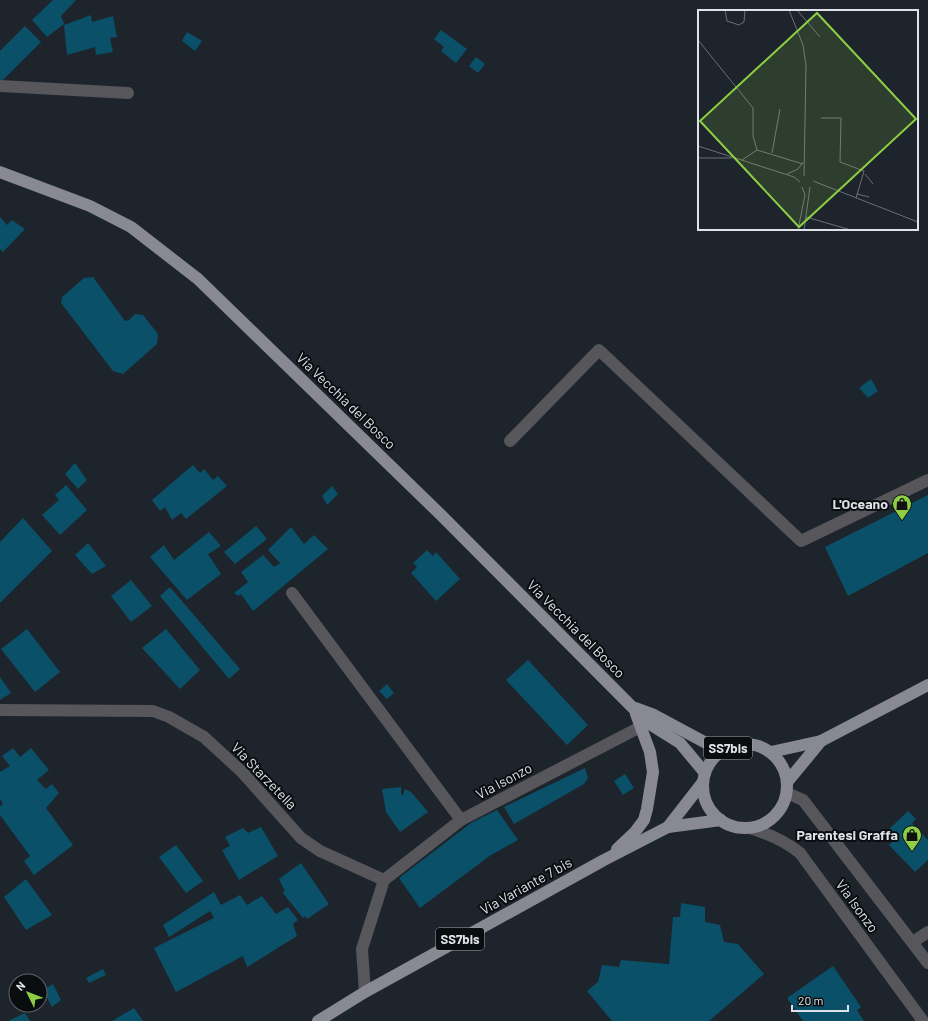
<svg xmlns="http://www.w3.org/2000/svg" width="928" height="1021" viewBox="0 0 928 1021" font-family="Barlow,sans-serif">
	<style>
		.building { fill: #0a5068 }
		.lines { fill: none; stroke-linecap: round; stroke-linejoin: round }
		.minor { stroke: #56565b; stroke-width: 12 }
		.major { stroke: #888993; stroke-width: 12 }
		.labels { text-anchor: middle; stroke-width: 4; stroke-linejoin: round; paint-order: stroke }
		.shield { fill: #0a0d10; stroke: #9ea3a7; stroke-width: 1 }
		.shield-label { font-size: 13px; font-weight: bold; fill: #dee3e8 }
		.street-label { font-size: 14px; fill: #dee3e8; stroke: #0a0d10 }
		.poi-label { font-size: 14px; font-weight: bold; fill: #dee3e8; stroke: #0a0d10; text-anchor: end }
		.inset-road { fill: none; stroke: #6a7077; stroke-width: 1 }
		.view { fill: #8dce44; fill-opacity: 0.15; stroke: #8dce44; stroke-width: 2 }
		.inset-edge { fill: none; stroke: #dee3e8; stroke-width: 2 }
	</style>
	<rect width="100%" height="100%" fill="#1d242b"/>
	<g class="building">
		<path d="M53,0h23l-15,16 3,8 -17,13 -15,-17z"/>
		<path d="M91,15l1,7 21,-6 4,21 -7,1 3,14 -17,3 -1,-8 -28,8 -3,-30z"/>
		<path d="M25,26l16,16 -38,38h-3v-29z"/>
		<path d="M441,30l26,19 -11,14 -15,-12 3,-4 -10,-8z"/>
		<path d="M187,32l15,9 -7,10 -13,-10z"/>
		<path d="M476,57l9,7 -7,9 -9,-7z"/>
		<path d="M0,217l7,8 5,-5 13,9 -22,23 -3,-3z"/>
		<path d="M93,277l32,44 4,-1 6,-6 8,1 15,19 -1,10 -34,30 -10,-3 -52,-68 1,-6 22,-19z"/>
		<path d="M871,379l7,12 -10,7 -9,-10z"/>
		<path d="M75,463l12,17 -9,9 -13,-15z"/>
		<path d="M193,465l7,8 4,-4 9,11 5,-4 9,10 -41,33 -5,-6 -9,7 -7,-13 -5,4 -8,-11z"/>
		<path d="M66,485l21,25 -27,25 -18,-20 17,-15 -4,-5z"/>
		<path d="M332,486l6,8 -11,11 -5,-9z"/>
		<path d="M928,495v58l-80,43 -23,-49z"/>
		<path d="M23,518l29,33 -52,52v-61z"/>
		<path d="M256,526l11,13 -32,25 -11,-12z"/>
		<path d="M291,527l13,17 10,-9 14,14 -75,62 -12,-17 -3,2 -4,-3 14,-11 -7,-10 22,-17 11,12 6,-4 -12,-13z"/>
		<path d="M209,532l12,14 -13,8 13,20 -34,26 -37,-43 14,-12 10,15z"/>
		<path d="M88,543l18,23 -14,8 -17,-19z"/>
		<path d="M427,550l6,6 3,-4 24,27 -24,22 -25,-28 6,-6 -4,-4z"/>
		<path d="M131,580l21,26 -21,16 -20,-26z"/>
		<path d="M170,587l70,82 -11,10 -69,-83z"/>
		<path d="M27,629l33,43 -25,20 -34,-43z"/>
		<path d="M166,629l34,41 -20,19 -38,-41z"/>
		<path d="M528,660l60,65 -21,20 -61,-65z"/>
		<path d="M0,677l11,16 -11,7z"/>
		<path d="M387,684l7,9 -7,6 -8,-8z"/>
		<path d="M13,748l7,9 11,-9 18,22 -12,10 9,9 6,-5 7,9 -13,15 27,37 -39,30 -10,-14 6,-5 -30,-41v-9l3,-2 -3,-5v-27l10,-6 -8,-10z"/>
		<path d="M585,768l3,10 -4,6 -70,40 -10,-17z"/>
		<path d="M625,774l9,14 -11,7 -9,-14z"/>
		<path d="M401,787v7l2,1 2,-6 6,3 17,20 -28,20 -14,-20 -4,-23z"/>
		<path d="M497,810l21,30 -27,15 -71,53 -21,-30 72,-55z"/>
		<path d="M908,811l8,8 -4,4 16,17v20l-13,12 -26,-27 4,-4 -8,-8z"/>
		<path d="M261,827l17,29 -39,24 -17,-30 8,-4 -5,-9 18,-9 5,5z"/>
		<path d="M176,845l27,36 -17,12 -27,-36z"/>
		<path d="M301,863l28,41 -22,15 -2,-3 -2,2 -21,-26 3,-1 -6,-12z"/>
		<path d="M26,879l26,36 -26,15 -22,-33z"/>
		<path d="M214,892l7,13 19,-10 7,10 15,-9 14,18 12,-7 10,13 -5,4 4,12 -50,31 -4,-11 -67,36 -22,-44 60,-30 -4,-7 -41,26 -6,-12z"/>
		<path d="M681,903l24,4v15l15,3 4,17 14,2 26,30 -55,47h-97l-25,-30 11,-9 4,-17 17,2 2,-7 48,4 4,-47h7z"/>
		<path d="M833,966l28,41 -4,3 7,11h-61l-16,-23z"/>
		<path d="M103,969l3,6 -17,8 -3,-5z"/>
		<path d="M53,984l8,16 -9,7 -9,-17z"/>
		<path d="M134,1008l9,13h-31z"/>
		<path d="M25,1013l5,8h-20v-1z"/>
	</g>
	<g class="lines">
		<g class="minor">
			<path d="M0,86l128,7"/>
			<path d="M510,441l89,-91 202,191 127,-61"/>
			<path d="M292,593l169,227"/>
			<path d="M0,710l153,1 16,6 35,20 38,35 59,66 19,13 64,29 -22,69 3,43"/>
			<path d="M787,793l16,7 125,163"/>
			<path d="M750,828c19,6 35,13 50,25l123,168"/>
			<path d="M384,880l77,-60 187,-97"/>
			<path d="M913,942l15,-10"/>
		</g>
		<g class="major">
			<path d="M0,172l90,34 41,21 67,52 243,236 207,208 32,20 25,30"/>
			<path d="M635,708l19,7 67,36"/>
			<circle cx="745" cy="786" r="42"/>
			<path d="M771,752l50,-11 107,-56"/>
			<path d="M788,781l33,-40"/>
			<path d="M668,827l35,-45"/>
			<path d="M617,849l18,-17 9,-12 3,-11 6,-37 -3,-20 -14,-38"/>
			<path d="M318,1021l47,-29 239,-132 64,-33 53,-7"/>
		</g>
	</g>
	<defs>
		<symbol id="shop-pin" viewBox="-11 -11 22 30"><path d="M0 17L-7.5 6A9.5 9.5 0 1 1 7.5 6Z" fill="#8dce44" stroke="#0a0d10"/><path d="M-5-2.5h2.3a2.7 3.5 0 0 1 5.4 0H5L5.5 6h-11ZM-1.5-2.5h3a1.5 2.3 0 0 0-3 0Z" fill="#111"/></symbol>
	</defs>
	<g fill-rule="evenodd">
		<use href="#shop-pin" x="891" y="493" width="22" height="30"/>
		<use href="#shop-pin" x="901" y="824" width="22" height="30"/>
	</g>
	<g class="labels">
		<g class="shield">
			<rect x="704" y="737" width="48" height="22" rx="3"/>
			<rect x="436" y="928" width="48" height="22" rx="3"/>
		</g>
		<g class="shield-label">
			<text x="728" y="753">SS7bis</text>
			<text x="460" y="944">SS7bis</text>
		</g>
		<g class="street-label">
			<text transform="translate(346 401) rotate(44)" y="5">Via Vecchia del Bosco</text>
			<text transform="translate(576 629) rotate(45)" y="5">Via Vecchia del Bosco</text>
			<text transform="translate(264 776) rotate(46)" y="5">Via Starzetella</text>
			<text transform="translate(504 781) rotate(-28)" y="5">Via Isonzo</text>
			<text transform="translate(526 886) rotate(-29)" y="5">Via Variante 7 bis</text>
			<text transform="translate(857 906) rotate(54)" y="5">Via Isonzo</text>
		</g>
		<g class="poi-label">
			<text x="888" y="509">L'Oceano</text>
			<text x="898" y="840">Parentesi Graffa</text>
		</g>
	</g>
	<g transform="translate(698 10)">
		<rect width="220" height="220" fill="#1d242b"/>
		<path class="inset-road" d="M27,0l2,11 12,4 5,-3 1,-12M91,0l14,35 3,20 -2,111M99,0l23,27M0,30l55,68v28l4,14 -15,10M123,108h20l-1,44 24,9 -8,27M0,136l96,31 6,5M59,140l46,14M74,143l8,-44M0,148h34M89,164l11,-5 5,-7M167,164l8,10M115,171l105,41M159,184l12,3M108,207l45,13M100,220l7,-35 -3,-8M106,220l6,-43"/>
		<path class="view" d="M119,3l99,106 -117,108 -99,-106z"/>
		<rect width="220" height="220" class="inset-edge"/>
	</g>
	<g transform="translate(28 993) rotate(313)"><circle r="19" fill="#0a0d10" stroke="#5f6366"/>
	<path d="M0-3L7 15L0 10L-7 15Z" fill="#8dce44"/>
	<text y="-6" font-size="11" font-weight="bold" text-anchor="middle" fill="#dee3e8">N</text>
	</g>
	<path d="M792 1005v6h56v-6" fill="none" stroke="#dee3e8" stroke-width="2"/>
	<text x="798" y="1005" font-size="12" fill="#dee3e8" stroke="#0a0d10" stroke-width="3" paint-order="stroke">20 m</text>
</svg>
